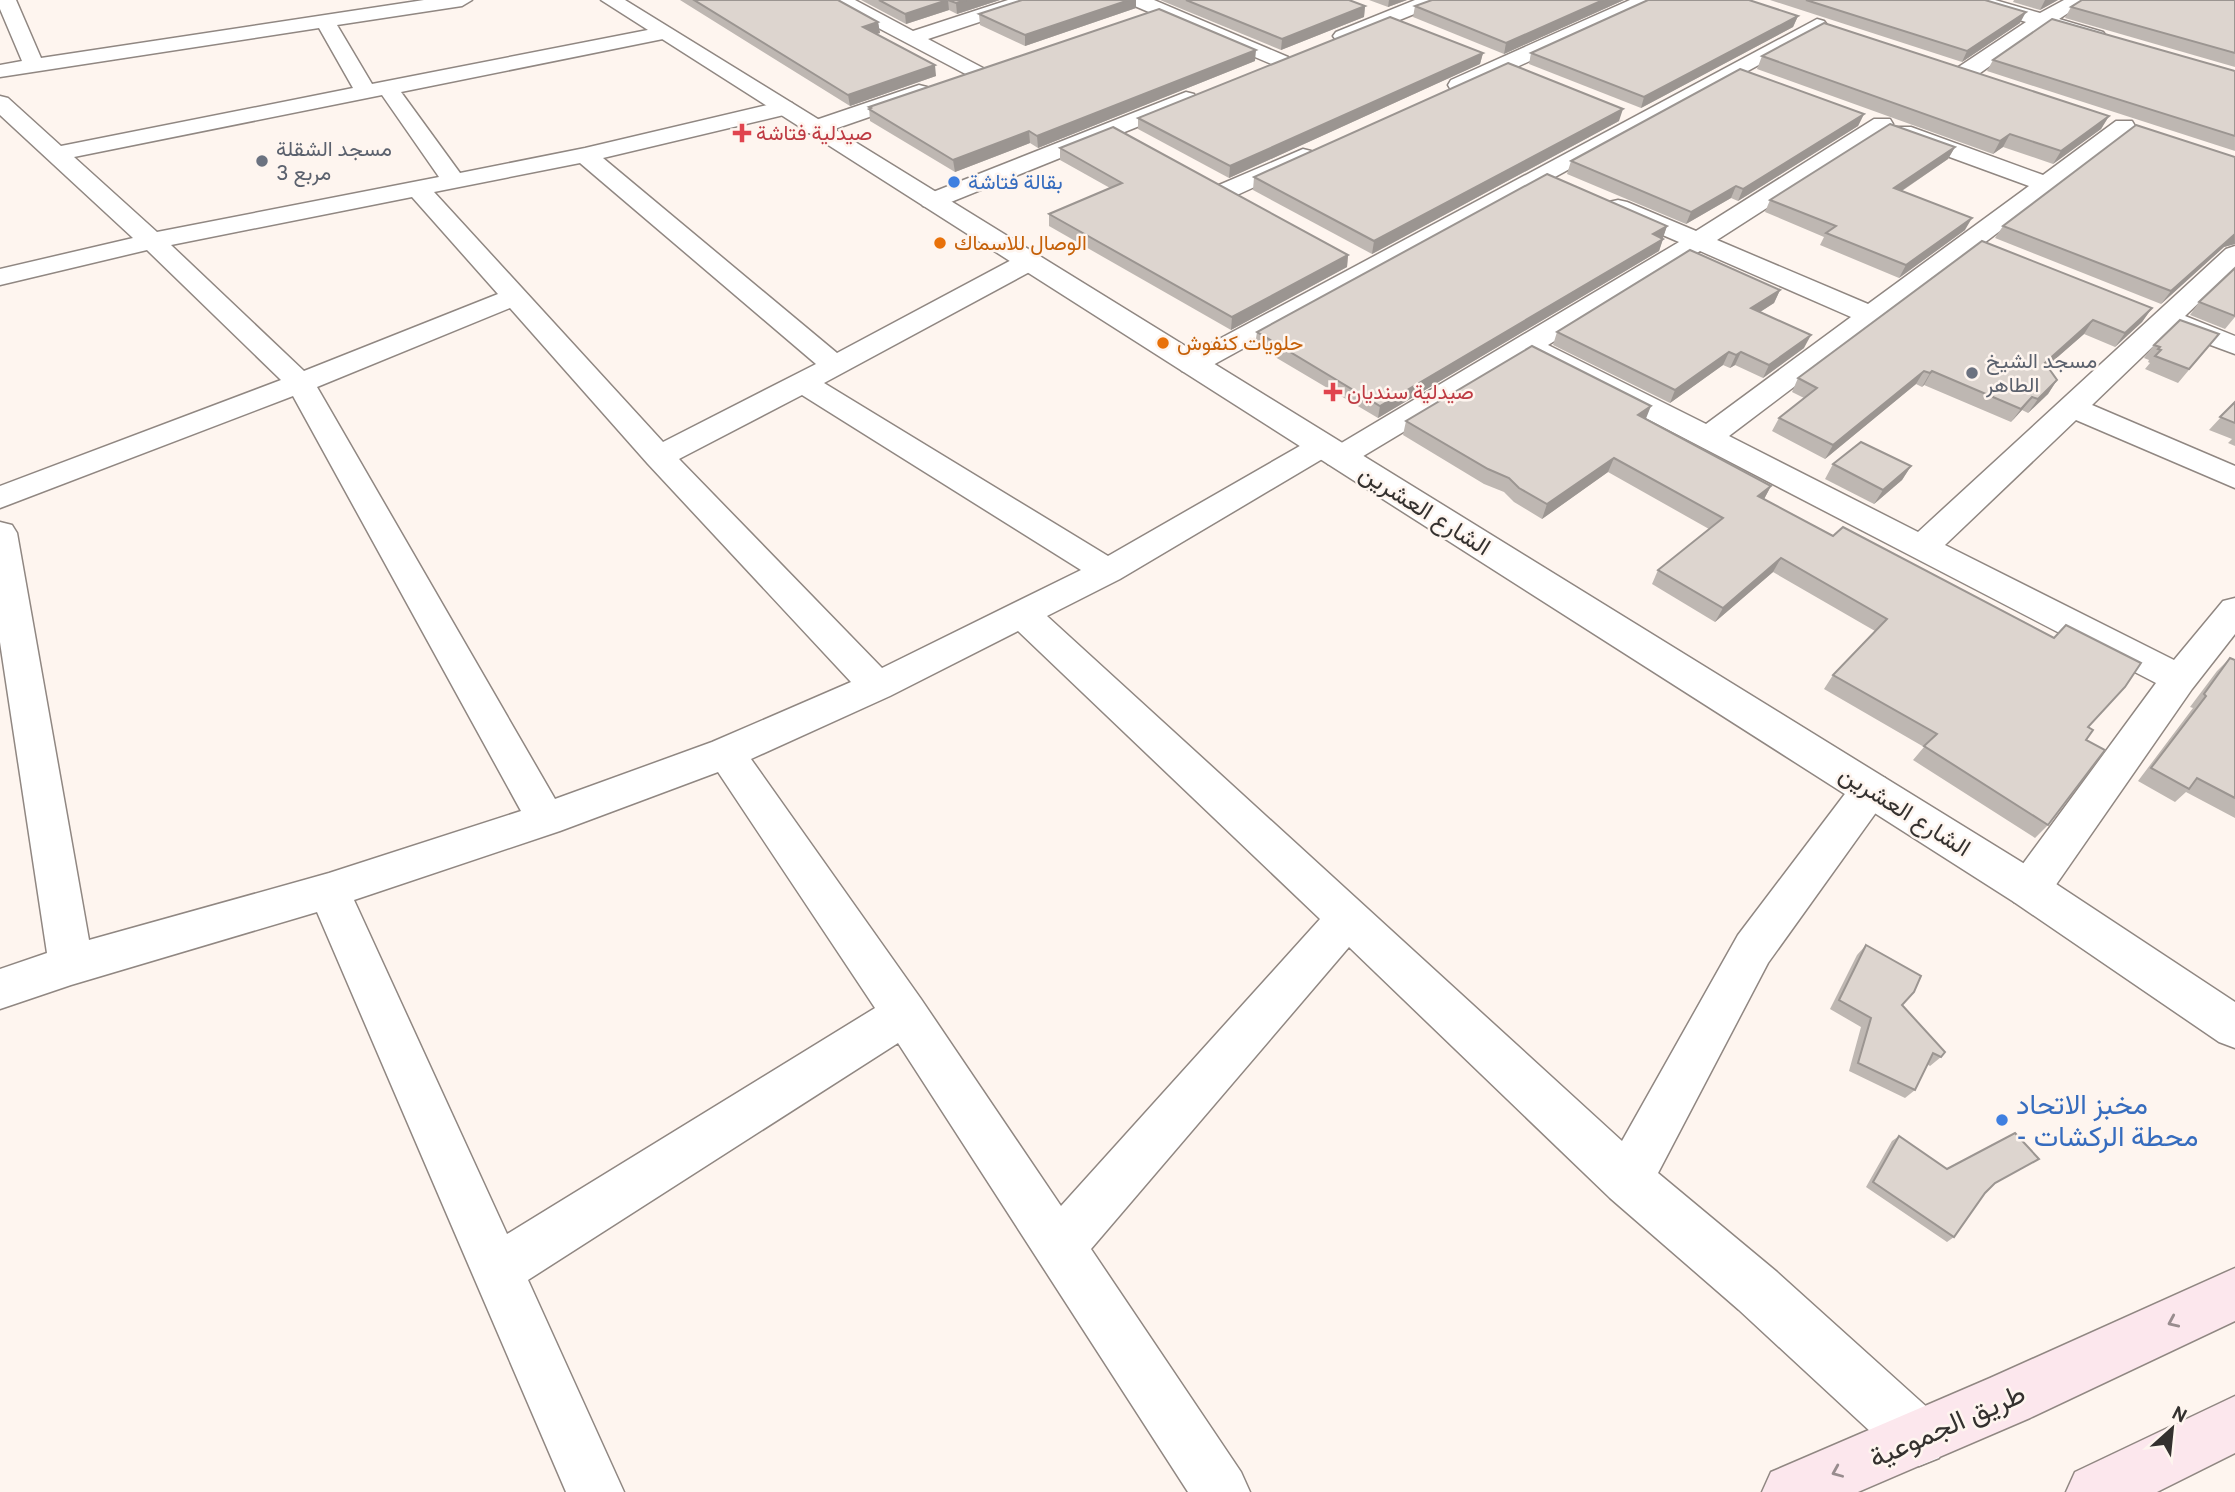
<svg xmlns="http://www.w3.org/2000/svg" width="2235" height="1492" viewBox="0 0 2235 1492" font-family="Overpass,Vazirmatn,sans-serif">
	<style>
		.lines { fill: none; stroke-linecap: round; stroke-linejoin: round }
		.minor-casing { stroke: #908782; stroke-width: 3 }
		.tertiary-casing { stroke: #908782; stroke-width: 3 }
		.secondary-casing { stroke: #908782; stroke-width: 3 }
		.minor { fill: #fff; fill-rule: evenodd }
		.tertiary { fill: #fff; fill-rule: evenodd }
		.secondary { fill: #fce7ed; fill-rule: evenodd }
		.wall { fill: #beb7b2 }
		.shaded-wall { fill: #9b9591 }
		.building { fill: #ddd5cf; stroke: #9b9591; stroke-width: 2 }
		.oneway { stroke: #988c8e }
		.health-dot { fill: #e0444e; stroke: #fef5ef; stroke-width: 2.5 }
		.worship-dot { fill: #6b7280; stroke: #fef5ef; stroke-width: 2.5 }
		.shop-dot { fill: #3f7fe0; stroke: #fef5ef; stroke-width: 2.5 }
		.food-dot { fill: #e8710a; stroke: #fef5ef; stroke-width: 2.5 }
		.labels { text-anchor: middle; stroke-width: 5; stroke-linejoin: round; paint-order: stroke }
		.far-health-label { font-size: 21px; fill: #be3a42; stroke: #fef5ef; text-anchor: start }
		.far-worship-label { font-size: 21px; fill: #5b616d; stroke: #fef5ef; text-anchor: start }
		.far-shop-label { font-size: 21px; fill: #366cbe; stroke: #fef5ef; text-anchor: start }
		.far-food-label { font-size: 21px; fill: #c56008; stroke: #fef5ef; text-anchor: start }
		.street-label { font-size: 24px; fill: #34312f; stroke: #fef5ef }
		.near-shop-label { font-size: 28px; fill: #366cbe; stroke: #fef5ef; text-anchor: start }
		.near-street-label { font-size: 28px; fill: #34312f; stroke: #fef5ef }
	</style>
	<rect width="100%" height="100%" fill="#fef5ef"/>
	<g class="lines">
		<defs>
			<g id="minor">
				<path d="M0,0h16l25,58 383,-58h48l-10,6 -125,19 35,59 291,-57 7,2 3,4 -3,4 -7,2 -262,53 59,81 125,-25 199,-47 8,2 3,5 -3,5 -189,45 234,195 182,-97 9,-2 9,2 4,6 -4,6 -213,115 284,173 204,-117 11,-3 11,3 4,6 341,-203 -70,-30 -3,-5 3,-5 9,-2 9,2 69,29 178,-112h16l3,5 -3,5 -173,111 151,64 161,-118 -134,-49 -3,-5 3,-5h16l132,48 73,-54h16l3,5 -3,5 -403,305 189,96 308,-283 9,-3v22l-50,48 50,20v18l-65,-24 -78,75 143,61v22l-159,-68 -131,125 229,115 49,-59 12,-3v36l-43,55 -148,213 -15,5 -15,-5 -6,-13 6,-13 142,-193 -628,-326 -178,107 -11,3 -11,-3 -4,-6 -204,121 -73,37 575,525 116,-206 119,-157 14,-5 14,5 6,11 -6,11 -117,163 -110,210 119,99 162,146 8,20 -8,20 -20,8 -20,-8 -160,-148 -129,-112 -261,-251 -258,302 150,223 9,20h-62l-290,-449 -370,237 96,212h-58l-249,-580 -246,73 -71,24v-40l47,-16 -47,-311v-120l12,3 5,8 72,407 240,-67 192,-62 -228,-415 -293,112v-22l281,-106 -134,-130 -147,35v-16l133,-31 -133,-123v-19l8,2 53,48 292,-58 -34,-60 -319,49v-12l22,-4 -22,-52zM382,95l57,82 -282,55 -83,-75zM580,163l236,201 -153,78 -229,-250zM412,197l86,97 -194,77 -133,-126zM1700,251l151,66 -145,107 -158,-79zM510,308l138,156 203,218 -139,60 -157,57 -238,-412zM802,395l279,175 -199,98 -203,-209zM1018,631l302,288 -259,287 -140,-207 -170,-240 139,-63zM718,772l157,236 -368,226 -153,-334 206,-69z"/>
				<path d="M830,0h25l58,31 95,-31h29l-3,4 -106,35 55,29 3,5 -3,5 -8,1 -142,-75z"/>
				<path d="M1127,0h27l134,57 3,4 -3,4h-14l-144,-61z"/>
				<path d="M1415,0h27l-3,4 -89,36h-14l-3,-4 3,-4z"/>
				<path d="M1630,0h26l-3,4 -186,86h-16l-3,-5 3,-5z"/>
				<path d="M1964,0h31l45,13 24,-13h24l-29,19 44,13 3,4 -3,4 -7,2 -51,-15 -72,51h-16l-3,-5 3,-5 69,-46 -59,-18z"/>
				<path d="M1817,19l7,2 3,4 -3,4 -622,342 -10,3 -10,-3 -4,-6 4,-6z"/>
				<path d="M919,85l8,2 3,5 -3,5 -104,36h-16l-3,-5 3,-5z"/>
				<path d="M1186,92l8,2 3,5 -3,5 -253,102 -9,2 -9,-2 -3,-5 3,-5z"/>
				<path d="M1303,149l8,2 4,5 -4,5 -74,34 -9,2 -9,-2 -3,-5 3,-5z"/>
			</g>
			<path id="tertiary" d="M601,0h24l1419,876 191,126v46l-16,-6 -205,-140z"/>
			<g id="secondary">
				<path d="M2235,1268v53l-205,97 -172,74h-96l9,-20 219,-94z"/>
				<path d="M2235,1396v57l-78,39h-91l9,-20z"/>
			</g>
		</defs>
		<use href="#minor" class="minor-casing"/>
		<use href="#tertiary" class="tertiary-casing"/>
		<use href="#secondary" class="secondary-casing"/>
		<use href="#minor" class="minor"/>
		<use href="#tertiary" class="tertiary"/>
		<use href="#secondary" class="secondary"/>
	</g>
	<g class="wall">
		<path d="M680,0h158l40,22 2,11 -4,1 60,42 -86,30z"/>
		<path d="M861,0h139l-43,14 -8,-4 -43,14z"/>
		<path d="M1022,0h114v8l-111,38 -45,-21 -1,-11z"/>
		<path d="M1160,0h189l16,6 -1,11 -83,33z"/>
		<path d="M1369,0h38l-19,7z"/>
		<path d="M1624,0l-120,54 -91,-37 2,-11z"/>
		<path d="M1770,0h215l35,23 -58,39z"/>
		<path d="M2014,0h44l-18,10 -27,-8z"/>
		<path d="M2235,0v67l-170,-49 6,-11z"/>
		<path d="M1798,16l-5,11 -152,81 -112,-44 2,-11z"/>
		<path d="M1483,53l-3,11 -251,114 -91,-49v-11z"/>
		<path d="M1762,56l347,60 -8,13 -48,35 -50,-17 -10,7 -236,-85z"/>
		<path d="M1993,60l242,11v80l-248,-80z"/>
		<path d="M1255,61l-217,87 -8,-5 -75,29 -85,-51 -1,-14z"/>
		<path d="M1864,114l-6,12 -120,75 -7,-3 -45,26 -119,-50 4,-13z"/>
		<path d="M1619,121l-247,133 -119,-64 1,-13z"/>
		<path d="M1955,147l-7,12 -46,32 63,39 -66,48 -79,-33 4,-8 -59,-25 5,-12z"/>
		<path d="M1060,148l288,107 -1,12 -116,63 -182,-104v-12l61,-26 -50,-28z"/>
		<path d="M2235,157v87l-11,3 -63,57 -166,-66 8,-12z"/>
		<path d="M1667,226l-5,13h1l-4,12 -281,167 -123,-73 2,-13z"/>
		<path d="M2235,268v49l-10,12 -35,-14 9,-13z"/>
		<path d="M1780,290l-6,13 -14,9 44,36 -41,30 -28,-13 -5,3 -7,-3 -53,38 -117,-58 4,-13z"/>
		<path d="M2152,308l-10,14 -27,25 -31,-13 -37,32 10,14 -9,14 -20,19 -6,-3 -11,12 -87,-37 -2,2 -6,-3 -91,75 -53,-28 7,-13 25,-20 -12,-6 6,-14z"/>
		<path d="M2219,334l-41,49 -33,-14 5,-6 -2,-1 1,-2 -5,-2 10,-13z"/>
		<path d="M2235,402v44l-7,-3 4,-4 -23,-9z"/>
		<path d="M1646,419l125,67 -7,13 324,228 -2,13 -38,85 -13,13 -122,-78 11,-13 -100,-58 9,-14 42,-44 -102,-59 -58,50 -63,-38 6,-14 51,-41 -101,-57 -66,47 -28,-17 -10,-10 -20,-8 -81,-49 3,-14z"/>
		<path d="M1833,464l78,2 -9,14 -28,24 -49,-25z"/>
		<path d="M2230,658l5,2v158l-49,-26 -11,10 -37,-21 55,-73 -3,-1 27,-36z"/>
		<path d="M1866,945l36,60 39,52 -11,9 -3,-2 -12,26 -10,8 -56,-27 12,-44 -31,-18 27,-54z"/>
		<path d="M1899,1136l48,33 46,16 -8,8 -31,44 -7,5 -81,-55 26,-46z"/>
	</g>
	<g class="shaded-wall">
		<path d="M948,0l1,10 -43,14 -1,-10z"/>
		<path d="M966,0h34l-43,14 -1,-11z"/>
		<path d="M1129,0h7v8l-111,38v-11z"/>
		<path d="M1389,0h18l-19,7z"/>
		<path d="M1603,0h21l-120,54 2,-11z"/>
		<path d="M2045,0h13l-18,10z"/>
		<path d="M1365,6l-1,11 -83,33 1,-11z"/>
		<path d="M2026,12l-6,11 -58,39 5,-11z"/>
		<path d="M1798,16l-5,11 -152,81 3,-11z"/>
		<path d="M878,22l2,11 -15,5 -2,-11z"/>
		<path d="M1256,50l-1,11 -217,87 -1,-12z"/>
		<path d="M1483,53l-3,11 -251,114 1,-12z"/>
		<path d="M935,65l1,11 -86,30 -2,-11z"/>
		<path d="M1623,109l-4,12 -247,133 2,-13z"/>
		<path d="M1864,114l-6,12 -120,75 5,-12z"/>
		<path d="M2109,116l-8,13 -48,35 8,-13z"/>
		<path d="M1029,131l1,12 -75,29 -2,-12z"/>
		<path d="M2010,134l-7,13 -10,7 7,-13z"/>
		<path d="M1955,147l-7,12 -60,41 6,-12z"/>
		<path d="M1736,186l-5,12 -45,26 5,-12z"/>
		<path d="M1972,218l-7,12 -66,48 7,-13z"/>
		<path d="M1667,226l-4,12 -15,8 5,-12z"/>
		<path d="M2234,234h1v10l-11,3 -63,57 10,-13z"/>
		<path d="M1663,239l-4,12 -281,167 2,-12z"/>
		<path d="M1348,255l-1,12 -116,63 1,-13z"/>
		<path d="M1780,290l-6,13 -28,18 5,-13z"/>
		<path d="M2152,308l-10,14 -27,25 10,-14z"/>
		<path d="M2093,320l-9,14 -48,42 9,-13z"/>
		<path d="M1811,335l-7,13 -41,30 6,-13z"/>
		<path d="M1729,352l-6,13 -53,38 5,-13z"/>
		<path d="M1741,352l-6,13 -5,3 6,-13z"/>
		<path d="M1924,371l-8,13 -91,75 8,-14z"/>
		<path d="M1932,371l-8,14 -2,2 8,-14z"/>
		<path d="M2057,380l-9,14 -20,19 10,-14z"/>
		<path d="M2032,397l-10,13 -11,12 10,-13z"/>
		<path d="M1651,406l-6,15 -7,-6z"/>
		<path d="M1614,458l-6,14 -66,47 5,-15z"/>
		<path d="M1911,466l-9,14 -28,24 9,-14z"/>
		<path d="M1771,486l-8,15 -5,-5z"/>
		<path d="M1781,558l-8,14 -58,50 8,-14z"/>
	</g>
	<g class="building">
		<path d="M694,0h144l40,22 -15,5 72,38 -87,30z"/>
		<path d="M879,0h68l-42,14z"/>
		<path d="M948,0h18l-10,3z"/>
		<path d="M1022,0h107l-104,35 -46,-21z"/>
		<path d="M1186,0h163l16,6 -83,33z"/>
		<path d="M1432,0h171l-97,43 -91,-37z"/>
		<path d="M1648,0h101l49,16 -154,81 -113,-44z"/>
		<path d="M1806,0h179l41,12 -59,39z"/>
		<path d="M2082,0h153v53l-164,-46z"/>
		<path d="M1159,9l97,41 -219,86 -8,-5 -76,29 -84,-51 2,-1 -2,-1z"/>
		<path d="M1390,17l93,36 -253,113 -92,-48z"/>
		<path d="M2052,19l183,52v65l-242,-76z"/>
		<path d="M1824,23l285,93 -48,35 -51,-17 -10,7 -238,-85z"/>
		<path d="M1508,63l115,46 -249,132 -120,-64z"/>
		<path d="M1740,69l124,45 -121,75 -7,-3 -45,26 -120,-51z"/>
		<path d="M1890,124l65,23 -61,41 78,30 -66,47 -80,-32 10,-7 -66,-26z"/>
		<path d="M2136,125l99,32v77l-64,57 -168,-65z"/>
		<path d="M1113,127l235,128 -116,62 -183,-103 73,-31 -62,-35z"/>
		<path d="M1547,174l120,52 -14,8 10,5 -283,167 -123,-74z"/>
		<path d="M1982,241l170,67 -27,25 -32,-13 -48,43 12,17 -19,19 -6,-2 -11,12 -89,-38 -2,2 -6,-2 -91,74 -54,-27 38,-30 -19,-10z"/>
		<path d="M1690,250l90,40 -29,18 60,27 -42,30 -28,-13 -5,3 -7,-3 -54,38 -118,-58z"/>
		<path d="M2235,268v48l-36,-14z"/>
		<path d="M2180,320l39,14 -30,35 -34,-13 6,-6 -3,-1 2,-2 -6,-2z"/>
		<path d="M1532,346l119,60 -13,9 133,71 -13,10 75,40 10,-9 211,111 12,-13 75,38 -16,24 -37,40 5,3 -7,10 19,10 -57,75 -124,-79 13,-12 -104,-59 54,-56 -106,-61 -58,50 -65,-38 65,-52 -109,-60 -67,46 -28,-16 -10,-10 -21,-9 -82,-48z"/>
		<path d="M2235,402v21l-15,-6z"/>
		<path d="M1861,442l50,24 -28,24 -50,-26z"/>
		<path d="M2230,658l5,2v138l-38,-20 -8,11 -38,-21 55,-72 -2,-2z"/>
		<path d="M1866,945l55,31 -7,16 -12,13 43,47 -4,5 -8,-4 -18,37 -57,-27 13,-45 -32,-18z"/>
		<path d="M2015,1133l24,26 -44,24 -10,10 -31,44 -81,-55 26,-46 48,33z"/>
	</g>
	<defs><path id="oneway-chevron" d="M-2-3.5L2.5 0L-2 3.5" fill="none" stroke-width="1.6" stroke-linecap="round" stroke-linejoin="round" transform="scale(1.75)"/></defs>
	<g class="oneway">
		<use href="#oneway-chevron" transform="translate(2173 1322) rotate(156)"/>
		<use href="#oneway-chevron" transform="translate(1837 1472) rotate(157)"/>
	</g>
	<g class="health-dot">
		<path d="M738.5 122.5h7v7h7v7h-7v7h-7v-7h-7v-7h7z"/>
		<path d="M1329.5 381.5h7v7h7v7h-7v7h-7v-7h-7v-7h7z"/>
	</g>
	<g class="worship-dot">
		<circle cx="262" cy="161" r="7"/>
		<circle cx="1972" cy="373" r="7"/>
	</g>
	<g class="shop-dot">
		<circle cx="954" cy="182" r="7"/>
		<circle cx="2002" cy="1120" r="7"/>
	</g>
	<g class="food-dot">
		<circle cx="940" cy="243" r="7"/>
		<circle cx="1163" cy="343" r="7"/>
	</g>
	<g class="labels">
		<g class="far-health-label">
			<text x="756" y="140">صيدلية فتاشة</text>
			<text x="1347" y="399">صيدلية سنديان</text>
		</g>
		<g class="far-worship-label">
			<text x="276" y="156">مسجد الشقلة<tspan x="276" dy="24">مربع 3</tspan></text>
			<text x="1986" y="368">مسجد الشيخ<tspan x="1986" dy="24">الطاهر</tspan></text>
		</g>
		<g class="far-shop-label">
			<text x="968" y="189">بقالة فتاشة</text>
		</g>
		<g class="far-food-label">
			<text x="954" y="250">الوصال للاسماك</text>
			<text x="1177" y="350">حلويات كنفوش</text>
		</g>
		<g class="street-label">
			<text transform="translate(1425 510) rotate(32)" y="8">الشارع العشرين</text>
			<text transform="translate(1905 811) rotate(32)" y="8">الشارع العشرين</text>
		</g>
		<g class="near-shop-label">
			<text x="2016" y="1114">مخبز الاتحاد<tspan x="2016" dy="32">- محطة الركشات</tspan></text>
		</g>
		<g class="near-street-label">
			<text transform="translate(1947 1425) rotate(-24)" y="10">طريق الجموعية</text>
		</g>
	</g>
	<g transform="translate(2172 1429) rotate(27)" stroke="#fef5ef" stroke-width="5" paint-order="stroke">
	<path d="M0-5L12 26L0 18L-12 26Z" fill="#34312f"/>
	<text y="-10" font-size="19" font-weight="bold" text-anchor="middle" fill="#34312f">N</text>
	</g>
</svg>
